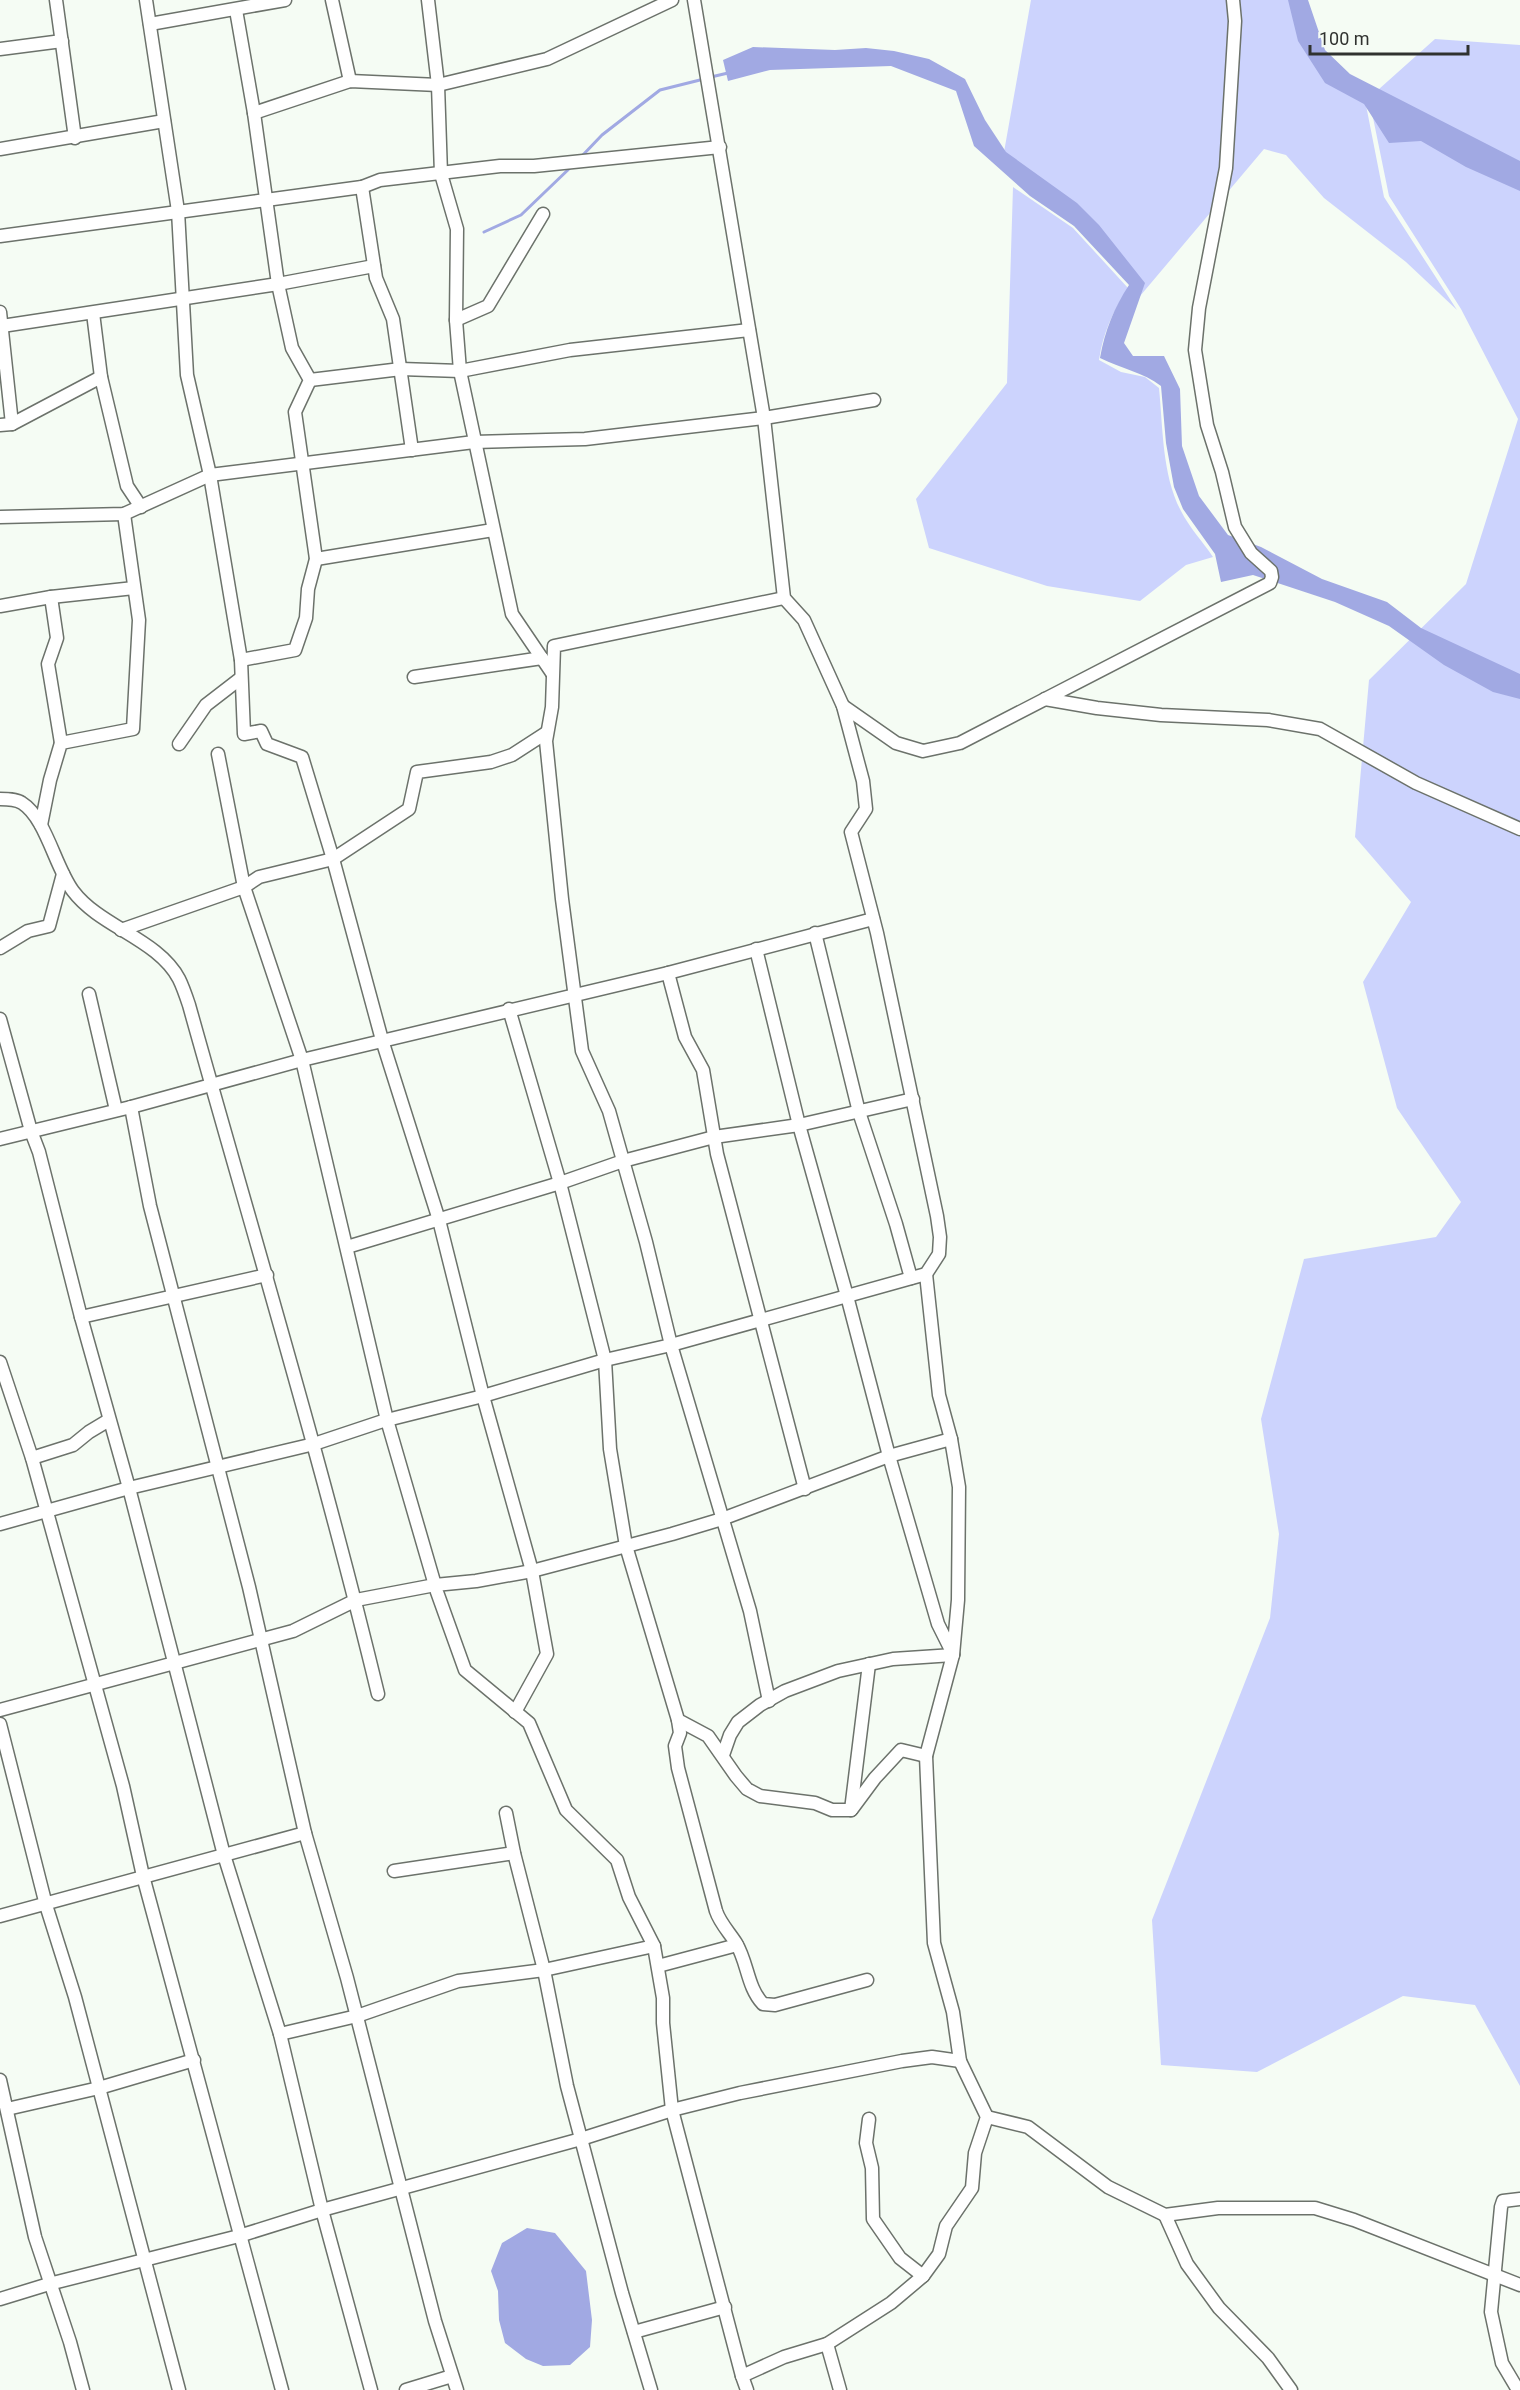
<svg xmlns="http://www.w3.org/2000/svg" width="1520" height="2390" viewBox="0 0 1520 2390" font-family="Roboto,sans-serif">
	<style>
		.green { fill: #ccd3fd }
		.water { fill: #a1a9e3 }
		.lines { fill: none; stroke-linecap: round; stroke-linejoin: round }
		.stream { stroke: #a1a9e3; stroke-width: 3 }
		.minor-casing { stroke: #6c726b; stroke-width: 15 }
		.minor { stroke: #fff; stroke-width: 12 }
	</style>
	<rect width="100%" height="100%" fill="#f5fcf4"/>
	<g class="green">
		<path d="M1031,0h259l8,38 67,62 19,97 73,113 -51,-48 -82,-64 -38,-43 -22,-6 -129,153 7,-19 -138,-131z"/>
		<path d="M1435,39l85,6v2041l-45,-81 -72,-9 -146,76 -96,-7 -9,-145 118,-302 9,-84 -18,-115 43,-160 132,-22 25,-35 -64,-94 -34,-126 48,-80 -56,-65 14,-157 97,-96 52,-165 -57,-110 -72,-113 -20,-98z"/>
		<path d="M1013,187l60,41 55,60c-15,23 -25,45 -29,72l22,12 24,5 14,11c4,40 3,87 22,123 8,16 22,31 32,46l-27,8 -46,36 -93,-15 -118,-38 -13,-49 91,-116z"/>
	</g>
	<g class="water">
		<path d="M1288,0h20l17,50 25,24 170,87v30l-54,-24 -45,-26 -32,2 -25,-39 -39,-21 -27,-42z"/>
		<path d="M753,47l82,3 31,-2 28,3 35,8 36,20 20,41 21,32 71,51 22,22 46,58 -21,60 9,13h31l16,33 2,57 17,50 29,39 33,12 61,32 65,23 34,26 99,46v25l-27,-7 -49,-27 -55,-39 -54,-24 -82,-27 -32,7 -6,-28 -32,-45 -9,-22 -8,-44 -5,-57c-18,-14 -39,-17 -61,-28 5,-28 14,-50 29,-73l-55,-59 -44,-30 -56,-50 -18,-55 -65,-25 -121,4 -42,11 -5,-21z"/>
		<path d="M527,2228l28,5 31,38 6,49 -2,27 -20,18 -27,1 -17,-7 -21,-16 -6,-23 -1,-29 -7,-20 11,-28z"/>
	</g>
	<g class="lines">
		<g class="stream">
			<path d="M711,77l17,-4"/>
			<path d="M581,157l21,-22 58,-45 44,-11"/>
			<path d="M484,232l37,-17 51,-49"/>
		</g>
		<defs>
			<g id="minor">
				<path d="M56,0l19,138"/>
				<path d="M146,0l32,211 9,164 23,100 31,185 3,74 17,-3 6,13 35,13 31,102 49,181 57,180 44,176 49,175 15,83 -32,58"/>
				<path d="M332,0l18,81"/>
				<path d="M428,0l10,85 3,89 16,55 -1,91 4,51 52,243 40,59"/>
				<path d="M236,10l18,103 24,171 14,64 18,32 -15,32 21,147 -8,30 -2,29 -11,32 -54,10"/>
				<path d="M150,24l135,-24"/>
				<path d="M0,49l62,-8"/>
				<path d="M254,113l96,-32 88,4 109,-26 125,-59"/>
				<path d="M0,149l164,-28"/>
				<path d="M362,187l14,91 17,41 19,131"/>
				<path d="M0,236l362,-49 18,-7 120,-14h34l186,-19"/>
				<path d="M0,312l12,112"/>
				<path d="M93,313l8,64 26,109 14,21"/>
				<path d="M456,320l32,-14 55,-92"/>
				<path d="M2,326l276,-42 96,-18"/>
				<path d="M310,380l91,-11 59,2 110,-21 179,-20"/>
				<path d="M0,425l12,-1 89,-47"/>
				<path d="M0,517l124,-3 86,-39 264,-33 111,-3 179,-21 110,-18"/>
				<path d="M316,559l177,-29"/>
				<path d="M51,597l6,41 -9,26 13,79"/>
				<path d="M0,606l51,-9 83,-9"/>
				<path d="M414,677l128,-19"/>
				<path d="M1045,699l52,9 64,7 107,5 52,9 96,54 104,46"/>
				<path d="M843,706l53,37 27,8 37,-8 310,-160 2,-6 -1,-6 -20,-18 -16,-26 -13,-55 -15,-47 -12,-75 4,-42 27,-140 9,-147 -2,-21"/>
				<path d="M179,744l27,-39 35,-27"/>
				<path d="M218,754l26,133 58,173 85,360 50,172 28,78 64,53 37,87 51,50 12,37 25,49 9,52v25l9,87 70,266 5,14"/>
				<path d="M0,799c7,0 16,0 22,4 24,15 33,64 51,88 27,36 85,48 106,88 4,8 7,17 10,26 64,229 133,457 189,689"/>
				<path d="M41,825l9,-45 11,-37 72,-14 6,-109 -15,-106"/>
				<path d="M121,930l123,-43 15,-10 74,-18 76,-50 8,-37 74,-10 21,-7 34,-22"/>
				<path d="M815,933l44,179 37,112 15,54"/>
				<path d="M0,948l28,-17 21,-5 14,-52"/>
				<path d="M756,949l43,176 48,171 42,160 49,168 15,30"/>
				<path d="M668,973l17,64 18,33 14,84 88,335"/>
				<path d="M89,994l27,116"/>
				<path d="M509,1009l51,174 45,177 5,89 16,97 52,174 30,16 28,40 11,13 13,7 55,7 17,7h19"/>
				<path d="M0,1019l31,112 8,21 42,165 48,171 95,367 56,179 42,176 49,180"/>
				<path d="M131,1107l19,99 99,381 56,246 42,145 88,343 22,69"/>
				<path d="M0,1139l131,-32 171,-47 366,-87 205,-54"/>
				<path d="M347,1247l213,-64 63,-22 91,-24 85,-12 114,-26"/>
				<path d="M81,1317l186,-42"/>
				<path d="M0,1362l32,96 91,328 20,90 139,514"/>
				<path d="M32,1458l41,-13 16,-13 20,-12"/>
				<path d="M0,1524l129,-36 185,-44 69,-23 100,-25 122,-36 66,-15 255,-71 13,-20 1,-17 -3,-21 -60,-283 -26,-101 15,-23 -3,-28 -20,-75 -39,-86 -20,-22 -20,-180 -70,-418"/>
				<path d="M769,1701l-19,-90 -79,-266 -25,-103 -37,-131 -27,-60 -20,-152 -16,-158 6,-34 2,-61 230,-48"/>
				<path d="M0,1710l293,-79 63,-31 79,-15 41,-4 56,-10 140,-37 50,-15 167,-63 62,-17"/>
				<path d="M678,1720l2,13 -5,13 3,22 38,143c4,12 13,21 20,32 12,20 11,44 27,61l12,1 92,-25"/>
				<path d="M0,1724l46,181 29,92 104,393"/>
				<path d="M723,1755l7,-20 8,-13 22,-17 25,-14 53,-20 55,-12 60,-4"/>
				<path d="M852,1809l23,-31 26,-28 25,6"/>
				<path d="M851,1810l18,-146"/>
				<path d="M506,1813l8,40 30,117 23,116 55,207 29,97"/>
				<path d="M394,1871l120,-18"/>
				<path d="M0,1916l305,-83"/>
				<path d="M658,1966l79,-21"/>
				<path d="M280,2034l77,-18 101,-35 86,-11 110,-24"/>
				<path d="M0,2080l35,157 35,105 13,48"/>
				<path d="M7,2109l92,-21 95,-28"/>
				<path d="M987,2117l41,10 80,60 57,28 53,-7h97l39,12 166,65"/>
				<path d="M869,2119l-3,24 6,25 1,51 27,39 23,18"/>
				<path d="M1165,2215l22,49 32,44 49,50 23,32"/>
				<path d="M0,2299l49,-15 190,-48 83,-26 259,-71 91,-29 68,-17 162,-32 30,-4 28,4"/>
				<path d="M634,2332l91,-25"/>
				<path d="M827,2344l13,46"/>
				<path d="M742,2376l42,-19 43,-13 64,-41 32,-27 16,-22 7,-28 26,-38 3,-35 12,-36 -27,-56 -7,-49 -19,-69 -8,-187 27,-101 5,-55 1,-113 -8,-48 -12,-44 -13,-121"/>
				<path d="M406,2390l46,-14"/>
				<path d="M1518,2390l-16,-27 -11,-51 10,-105 2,-6 17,-2"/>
			</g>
		</defs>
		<use href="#minor" class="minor-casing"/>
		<use href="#minor" class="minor"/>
	</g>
	<path d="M1310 45v9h158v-9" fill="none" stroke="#30322f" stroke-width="3"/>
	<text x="1319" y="45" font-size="18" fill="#30322f" stroke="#f5fcf4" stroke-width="4.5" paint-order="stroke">100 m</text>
</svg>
